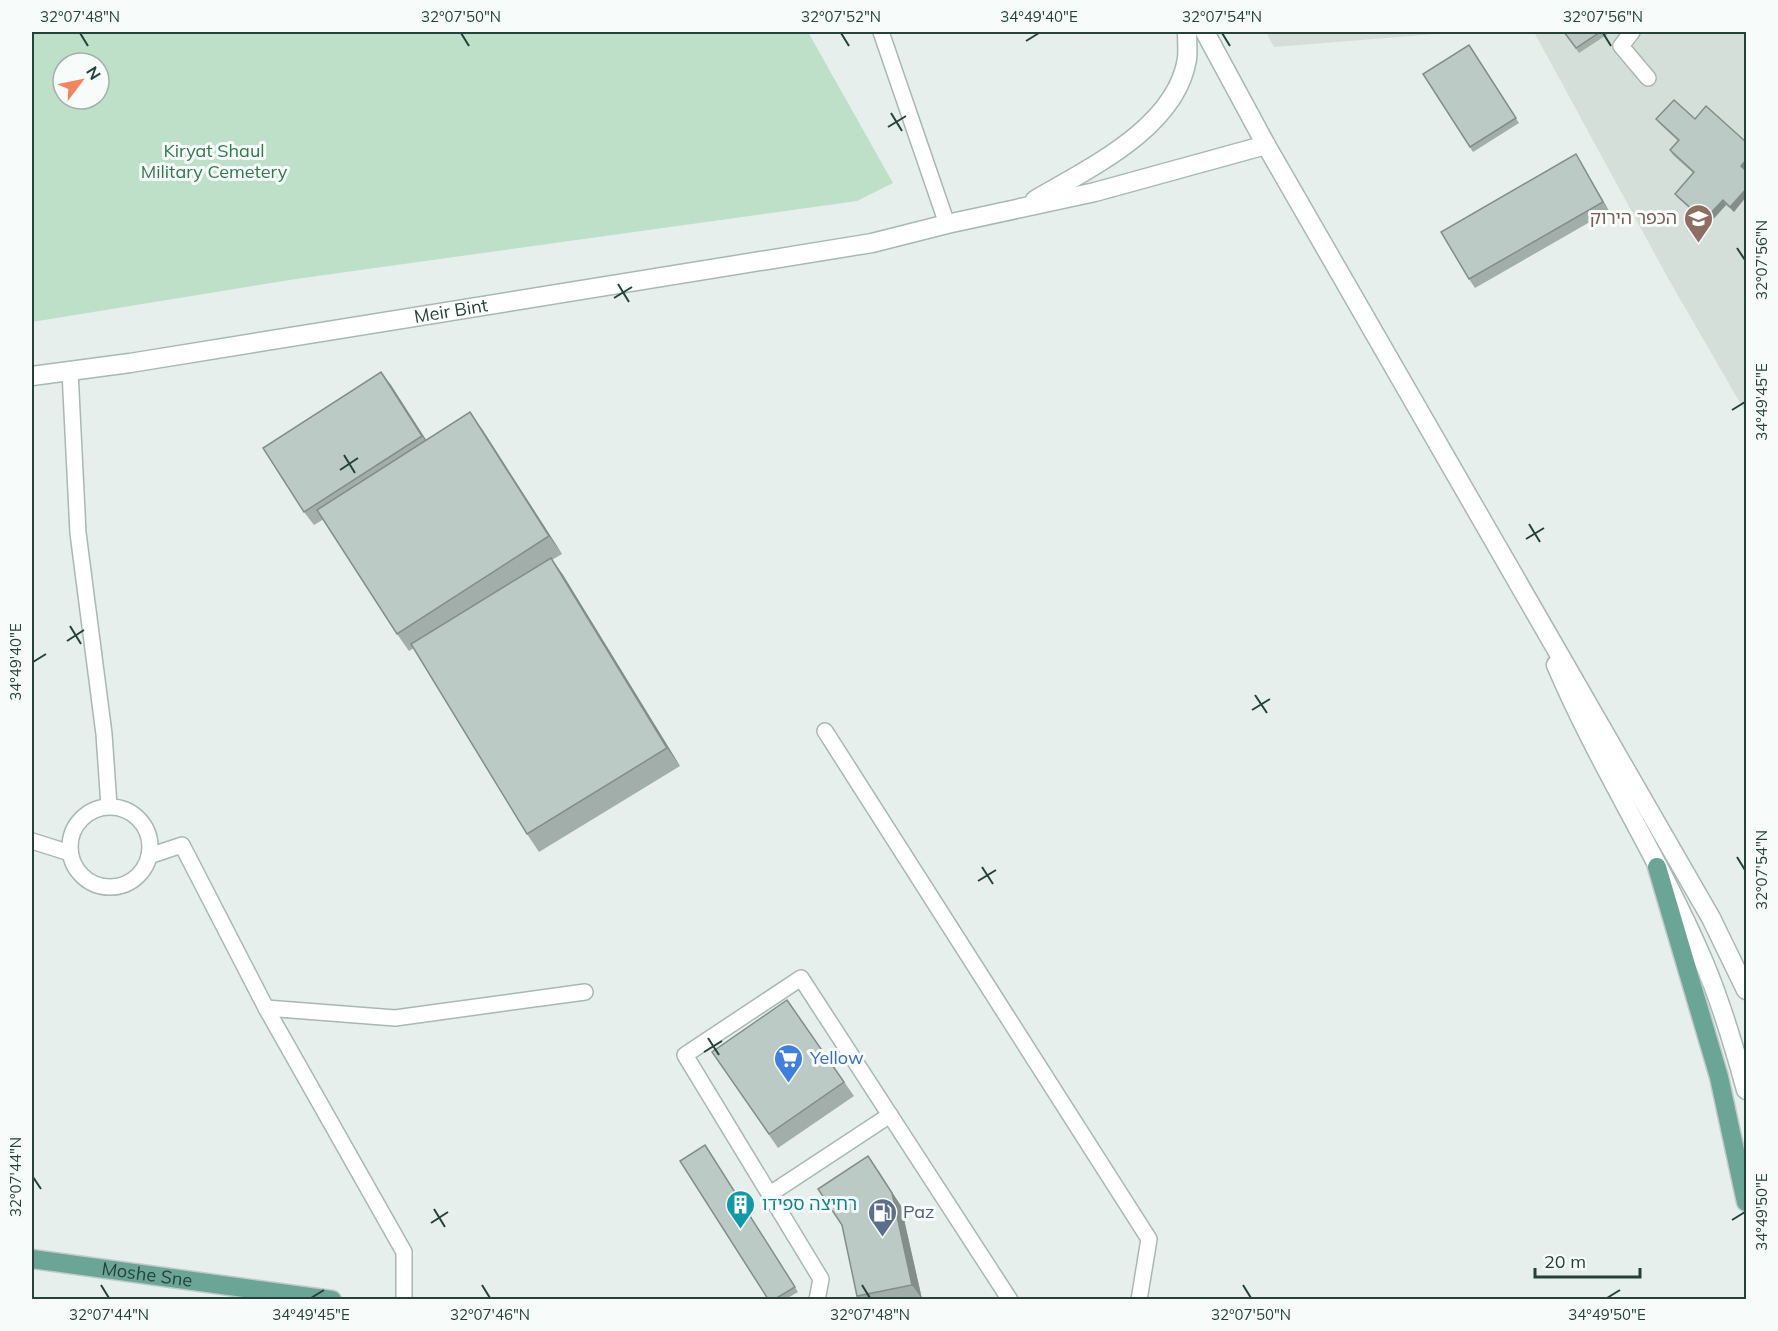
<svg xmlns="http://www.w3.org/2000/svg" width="1778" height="1331" viewBox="0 0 1778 1331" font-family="Mulish,'Noto Sans Hebrew',sans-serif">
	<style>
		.built { fill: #d4dfda }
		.green { fill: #bfe0c8; fill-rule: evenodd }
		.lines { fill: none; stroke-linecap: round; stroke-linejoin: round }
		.service-casing { stroke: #a8b8b2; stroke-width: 18 }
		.minor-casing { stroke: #a8b8b2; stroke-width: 21 }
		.primary-casing { stroke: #c2cac8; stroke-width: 21 }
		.service { stroke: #fff; stroke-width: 15 }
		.minor { stroke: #fff; stroke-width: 18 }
		.primary { stroke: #6aa596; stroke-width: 18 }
		.wall { fill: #a1aea9 }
		.shaded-wall { fill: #838d89 }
		.building { fill: #bbcac4; stroke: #838d89; stroke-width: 1.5 }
		.ticks { fill: none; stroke: #24423a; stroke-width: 2 }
		.labels { text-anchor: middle; stroke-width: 6; stroke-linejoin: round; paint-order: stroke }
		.park-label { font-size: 18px; fill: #2d7a4b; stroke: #f7fbf9 }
		.education-label { font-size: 18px; fill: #785e54; stroke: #f7fbf9; text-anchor: end }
		.street-label { font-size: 18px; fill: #24423a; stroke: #f7fbf9 }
		.shop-label { font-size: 18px; fill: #366cbe; stroke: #f7fbf9; text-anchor: start }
		.culture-label { font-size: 18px; fill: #0d838f; stroke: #f7fbf9; text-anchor: start }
		.service-label { font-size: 18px; fill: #4e5e75; stroke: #f7fbf9; text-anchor: start }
		.neatline { fill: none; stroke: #24423a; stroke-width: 2 }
		.ticks-label { font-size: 15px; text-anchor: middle; fill: #24423a }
	</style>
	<rect width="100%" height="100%" fill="#e6efeb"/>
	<g class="built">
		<path d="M1266,32h195l-187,15z"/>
		<path d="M1534,32h212v381l-77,-133z"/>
	</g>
	<path class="green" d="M32,32h776l85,151 -36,18 -561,78 -264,43zM63,63h36v36h-36z"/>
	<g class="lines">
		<defs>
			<g id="service">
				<path d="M881,32l66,192"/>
				<path d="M1632,32l-11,14 27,32"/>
				<path d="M70,371l8,162 26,201 5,72"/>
				<path d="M825,731l324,508 -10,61"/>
				<circle cx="110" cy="847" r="40"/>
				<path d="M32,841l38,12"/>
				<path d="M149,856l33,-11 84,163 138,244v48"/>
				<path d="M266,1008l129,10 190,-26"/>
				<path d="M770,1194l120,-79"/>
				<path d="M817,1300l4,-21 -136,-224 116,-77 209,322"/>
			</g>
			<g id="minor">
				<path d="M1205,32l61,113 445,773 35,72"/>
				<path d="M1035,200c54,-32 141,-72 152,-141 1,-8 0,-19 0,-27"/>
				<path id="s1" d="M32,376l98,-13 742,-120 75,-19 148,-32 171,-47"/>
				<path d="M1556,665c43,101 104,194 147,295 18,42 31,86 43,130"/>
			</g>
			<g id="primary">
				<path d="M1657,867l62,210 27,125"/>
				<path id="s2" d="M32,1259l300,41"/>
			</g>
		</defs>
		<use href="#service" class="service-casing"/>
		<use href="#minor" class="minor-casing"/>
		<use href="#primary" class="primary-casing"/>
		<use href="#service" class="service"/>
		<use href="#minor" class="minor"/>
		<use href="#primary" class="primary"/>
	</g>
	<g class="wall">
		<path d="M1564,32h47l-32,21z"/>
		<path d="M1469,45l50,78 -46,29 -50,-78z"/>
		<path d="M1656,119h39l51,23v27l-12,43 -8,-7 -18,20 -30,-27 -3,-4 18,-21 -20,-18 -3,-5 8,-9 -18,-17z"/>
		<path d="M1576,154l6,10 27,47 -134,77 -6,-9z"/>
		<path d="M381,372l45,68 56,-11 80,125 -10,6 11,15 117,191 -141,86 -12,-18 -113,-186 -5,3 -12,-17 -73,-115 -10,6 -10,-13z"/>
		<path d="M787,1000l67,96 -76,52 -66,-96z"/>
		<path d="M705,1145l93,147 -12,7h-18z"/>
		<path d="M878,1170l23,36 21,93h-62l-3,-3z"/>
	</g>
	<g class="shaded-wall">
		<path d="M1576,154l6,10 27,47 -6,-9z"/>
		<path d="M1746,160v9l-1,2 -4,-5z"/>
		<path d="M1746,189v8l-12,15 -4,-5z"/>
		<path d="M1723,200l3,5 -18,20 -4,-5z"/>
		<path d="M381,372l10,13 41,64 -10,-13z"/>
		<path d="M470,412l12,17 80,125 -13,-18z"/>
		<path d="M551,558l12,17 117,191 -13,-18z"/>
		<path d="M868,1156l33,50 21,93 -10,-14z"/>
	</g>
	<g class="building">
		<path d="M1564,32h36l-24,16z"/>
		<path d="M1469,45l47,73 -46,29 -47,-73z"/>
		<path d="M1674,100l21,19 11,-13 40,36v18l-5,6 5,5v18l-16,18 -7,-7 -19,20 -29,-26 19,-22 -24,-22 9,-10 -23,-21z"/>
		<path d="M1576,154l27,48 -134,77 -28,-47z"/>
		<path d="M381,372l41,64 -118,76 -41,-64z"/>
		<path d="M470,412l79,124 -152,98 -80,-124z"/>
		<path d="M551,558l116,190 -140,86 -116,-190z"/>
		<path d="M787,1000l57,82 -75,52 -57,-82z"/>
		<path d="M705,1145l90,142 -20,12h-7l-88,-138z"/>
		<path d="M868,1156l24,37 20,92 -55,11 -15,-71 -24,-36z"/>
	</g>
	<path class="ticks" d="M80,33l8,13M461,33l8,13M841,33l8,13M1222,33l8,13M1603,33l8,13M1026,41l13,-8M891,113l11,18M888,127l18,-11M1737,248l8,12M618,284l11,18M614,298l18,-11M1732,410l13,-8M344,455l11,18M340,470l18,-12M1529,524l11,18M1526,539l18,-11M70,626l11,18M67,641l17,-11M33,662l13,-8M1255,695l12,18M1252,710l18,-11M1737,857l8,13M982,867l11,17M978,881l18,-11M708,1038l11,17M704,1052l18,-11M33,1177l8,12M434,1209l11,18M1732,1220l13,-8M431,1223l17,-11M101,1285l8,13M482,1285l8,13M862,1285l8,13M1243,1285l8,13M311,1298l13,-8M1607,1298l13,-8"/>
	<defs>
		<symbol id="school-pin" viewBox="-11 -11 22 30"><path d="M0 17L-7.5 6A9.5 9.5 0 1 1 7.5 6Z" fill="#8d6e63" stroke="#f7fbf9"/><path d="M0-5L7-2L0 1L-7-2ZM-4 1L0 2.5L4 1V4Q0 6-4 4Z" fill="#fff"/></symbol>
		<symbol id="supermarket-pin" viewBox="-11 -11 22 30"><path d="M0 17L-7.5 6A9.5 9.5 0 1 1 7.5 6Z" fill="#3f7fe0" stroke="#f7fbf9"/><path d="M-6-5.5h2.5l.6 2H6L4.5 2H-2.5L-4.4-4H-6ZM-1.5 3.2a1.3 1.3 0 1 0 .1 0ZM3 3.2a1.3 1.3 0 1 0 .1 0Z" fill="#fff"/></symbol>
		<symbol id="building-pin" viewBox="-11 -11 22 30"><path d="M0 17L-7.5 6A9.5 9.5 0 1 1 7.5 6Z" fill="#0f9aa8" stroke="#f7fbf9"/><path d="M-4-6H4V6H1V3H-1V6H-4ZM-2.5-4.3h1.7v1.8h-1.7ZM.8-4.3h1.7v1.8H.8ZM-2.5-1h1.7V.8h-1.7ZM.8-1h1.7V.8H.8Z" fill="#fff"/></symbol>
		<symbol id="fuel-pin" viewBox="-11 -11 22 30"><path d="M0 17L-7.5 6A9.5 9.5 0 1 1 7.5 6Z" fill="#5c6f8a" stroke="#f7fbf9"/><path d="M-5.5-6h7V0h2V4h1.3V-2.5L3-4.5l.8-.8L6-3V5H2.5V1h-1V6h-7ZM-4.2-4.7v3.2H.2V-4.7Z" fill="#fff"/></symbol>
	</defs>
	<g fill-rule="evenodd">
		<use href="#school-pin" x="1682" y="202" width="33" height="45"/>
		<use href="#supermarket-pin" x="772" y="1042" width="33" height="45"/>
		<use href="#building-pin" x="724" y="1188" width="33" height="45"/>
		<use href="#fuel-pin" x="866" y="1196" width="33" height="45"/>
	</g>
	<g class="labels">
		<g class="park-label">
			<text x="214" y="157">Kiryat Shaul<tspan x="214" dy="21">Military Cemetery</tspan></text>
		</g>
		<g class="education-label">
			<text x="1677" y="224">הכפר הירוק</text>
		</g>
		<g class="street-label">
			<text dy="6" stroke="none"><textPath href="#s1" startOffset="424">Meir Bint</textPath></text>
			<text dy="6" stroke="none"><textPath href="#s2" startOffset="116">Moshe Sne</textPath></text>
		</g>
		<g class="shop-label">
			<text x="810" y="1064">Yellow</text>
		</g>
		<g class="culture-label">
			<text x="762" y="1210">רחיצה ספידו</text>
		</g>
		<g class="service-label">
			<text x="903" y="1218">Paz</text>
		</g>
	</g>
	<rect width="1778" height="1331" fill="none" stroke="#f7fbf9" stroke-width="66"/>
	<g transform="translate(81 81) rotate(58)"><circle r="28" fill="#f7fbf9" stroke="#a3b1ad" stroke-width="1.5"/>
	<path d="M0-4.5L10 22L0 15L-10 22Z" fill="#f4845f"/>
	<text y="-9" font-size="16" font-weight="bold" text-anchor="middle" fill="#24423a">N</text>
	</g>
	<path d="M1535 1268v9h105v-9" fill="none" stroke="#24423a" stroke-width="3"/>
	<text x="1544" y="1268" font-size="18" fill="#24423a" stroke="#f7fbf9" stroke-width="4.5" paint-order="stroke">20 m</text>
	<rect x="33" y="33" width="1712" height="1265" class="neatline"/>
	<g class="ticks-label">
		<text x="80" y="22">32°07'48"N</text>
		<text x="461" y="22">32°07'50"N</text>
		<text x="841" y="22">32°07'52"N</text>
		<text x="1039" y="22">34°49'40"E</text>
		<text x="1222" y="22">32°07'54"N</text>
		<text x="1603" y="22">32°07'56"N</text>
		<text transform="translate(1762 260) rotate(-90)" y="5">32°07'56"N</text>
		<text transform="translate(1762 402) rotate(-90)" y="5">34°49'45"E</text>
		<text transform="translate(16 662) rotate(-90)" y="5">34°49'40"E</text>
		<text transform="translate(1762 870) rotate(-90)" y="5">32°07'54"N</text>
		<text transform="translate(16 1177) rotate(-90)" y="5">32°07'44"N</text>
		<text transform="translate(1762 1212) rotate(-90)" y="5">34°49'50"E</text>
		<text x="109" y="1320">32°07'44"N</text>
		<text x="311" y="1320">34°49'45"E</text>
		<text x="490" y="1320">32°07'46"N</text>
		<text x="870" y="1320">32°07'48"N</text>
		<text x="1251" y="1320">32°07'50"N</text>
		<text x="1607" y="1320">34°49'50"E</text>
	</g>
</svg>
